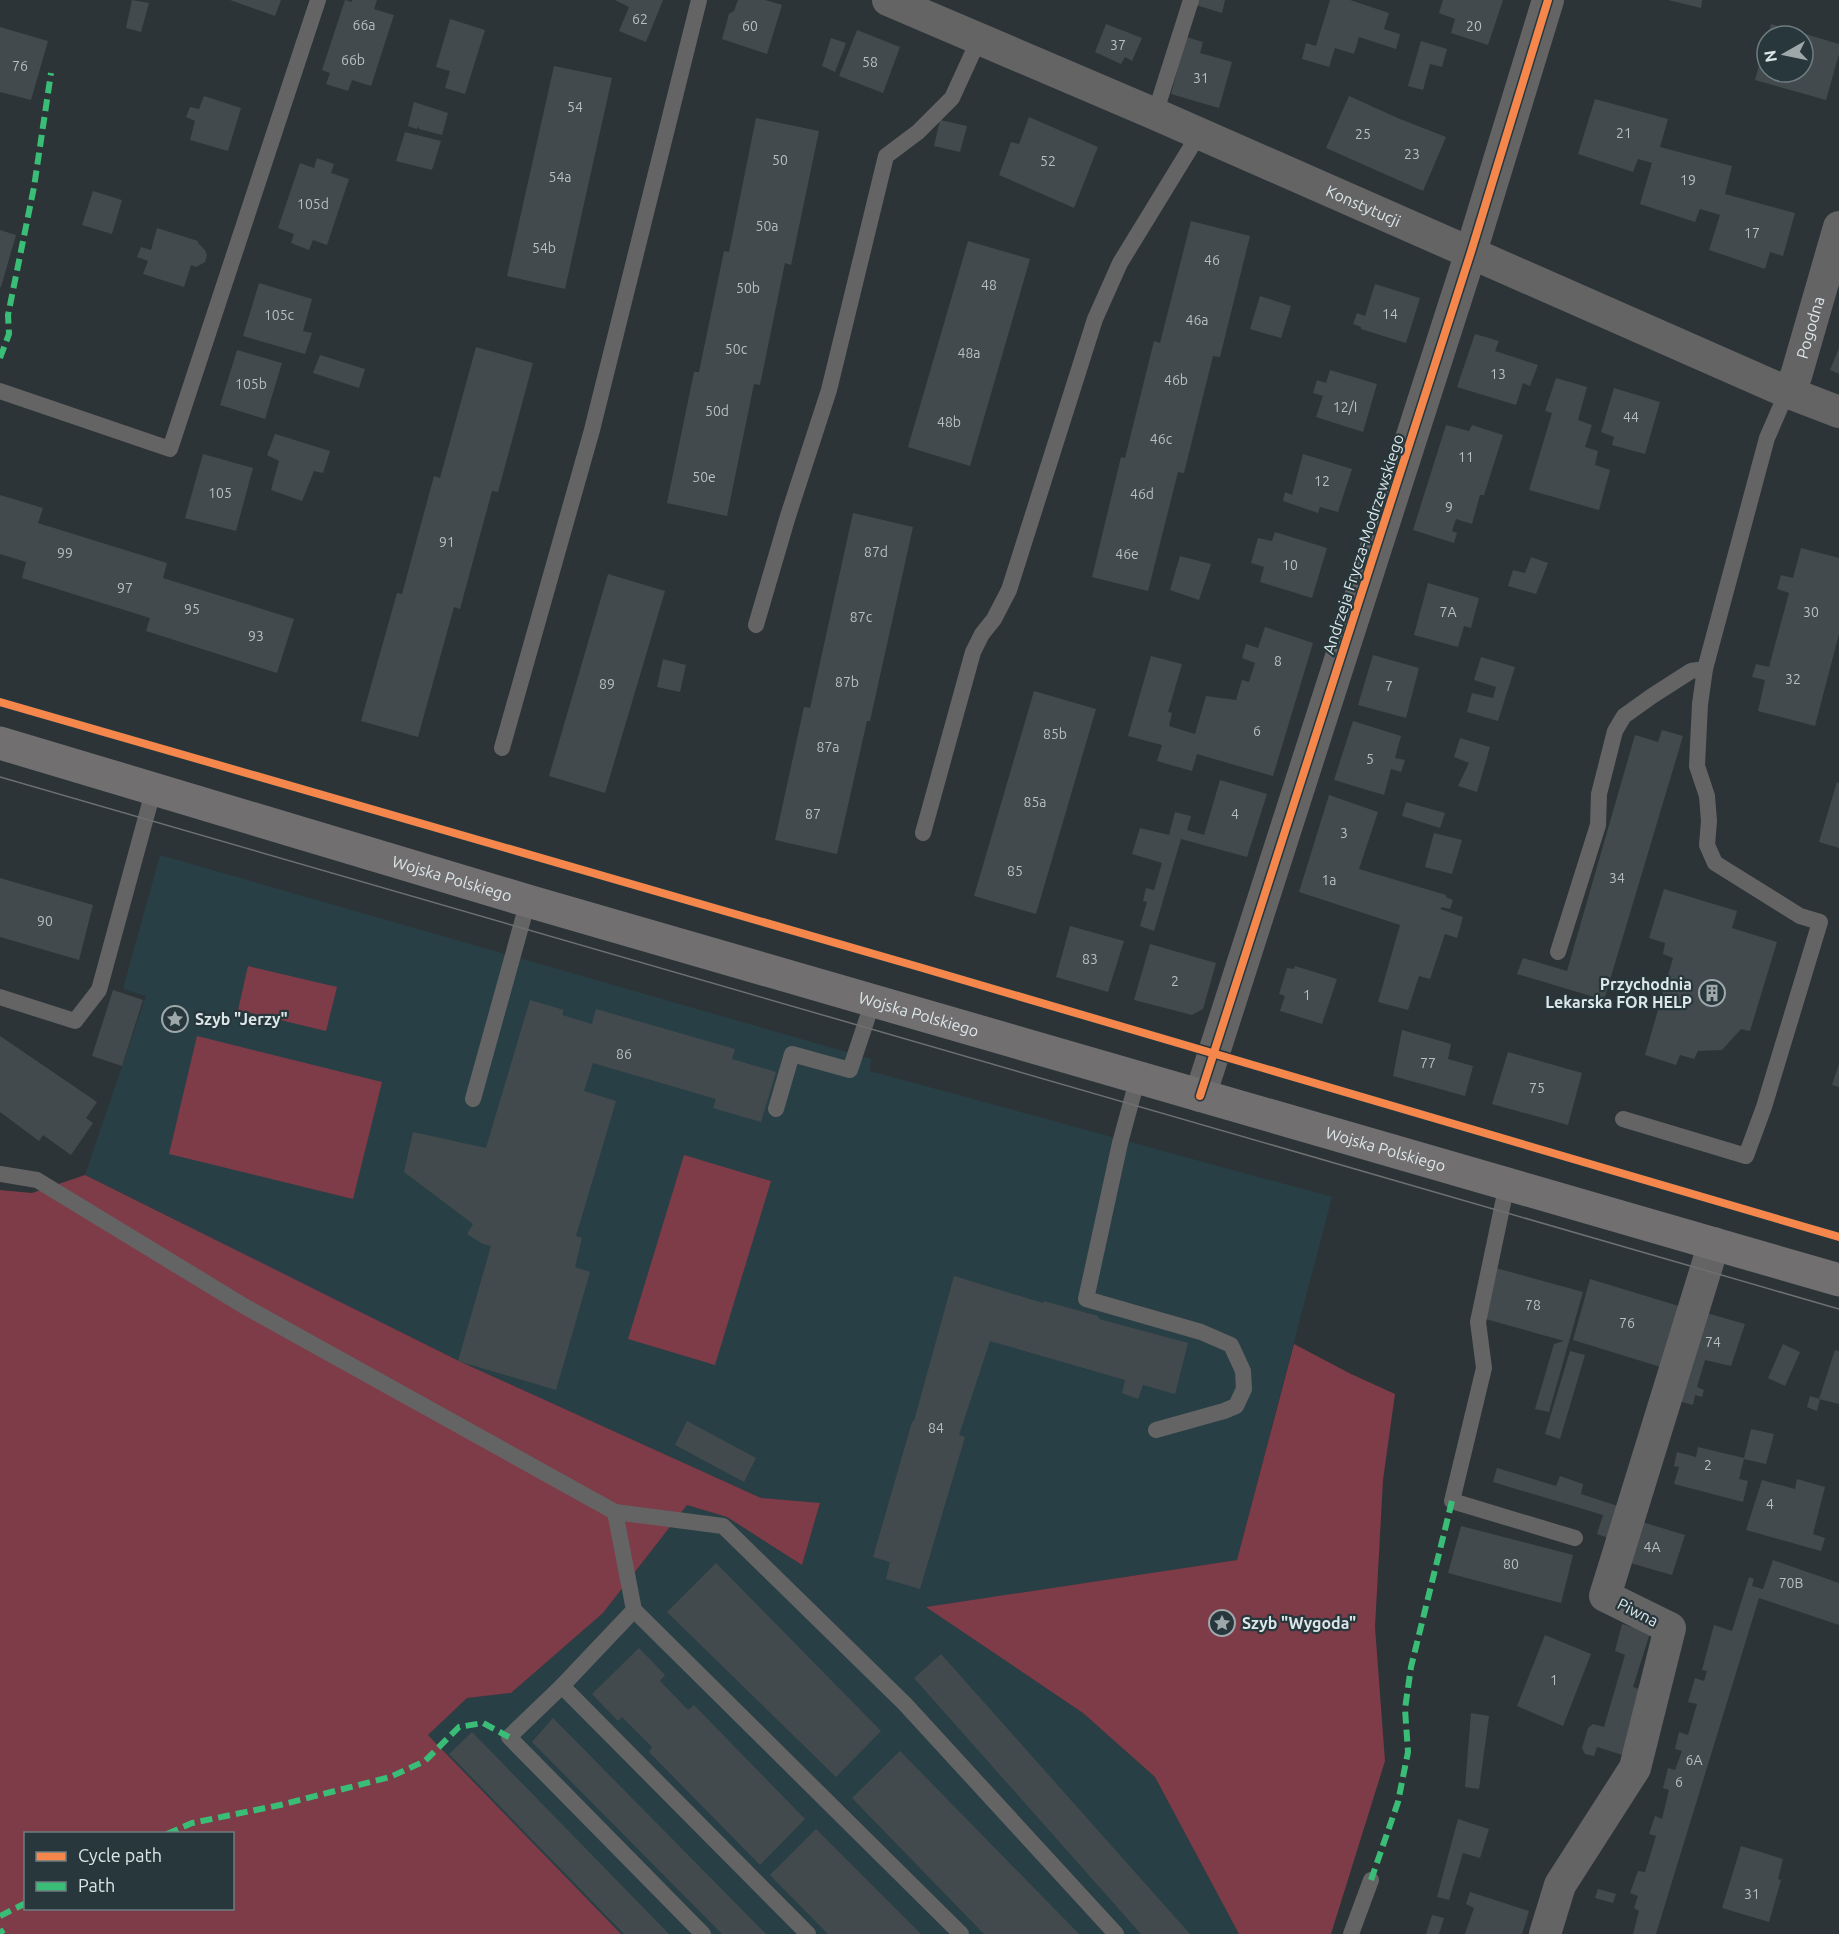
<svg xmlns="http://www.w3.org/2000/svg" width="1839" height="1934" viewBox="0 0 1839 1934" font-family="Ubuntu,sans-serif">
	<style>
		.built { fill: #293f46 }
		.green { fill: #7d3c48; fill-rule: evenodd }
		.building { fill: #434a4d }
		.lines { fill: none; stroke-linecap: round; stroke-linejoin: round }
		.lane { stroke: #656465; stroke-width: 16 }
		.street { stroke: #656465; stroke-width: 32 }
		.secondary { stroke: #716f70; stroke-width: 33 }
		.tram { stroke: #6e7070; stroke-width: 1.5 }
		.quiet { stroke: #3abd76; stroke-width: 6; stroke-dasharray: 12 6; stroke-linecap: butt }
		.cycleway-casing { stroke: #27373c; stroke-width: 11 }
		.cycleway { stroke: #f5874c; stroke-width: 8 }
		.labels { text-anchor: middle; stroke-width: 4.5; stroke-linejoin: round; paint-order: stroke }
		.number-label { font-size: 14px; fill: #b6bfc2 }
		.street-label { font-size: 16px; fill: #dce6e9; stroke: #27373c }
		.poi-label { font-size: 16px; font-weight: bold; fill: #dce6e9; stroke: #27373c; text-anchor: start }
	</style>
	<rect width="100%" height="100%" fill="#2c3437"/>
	<path class="built" d="M160,855l711,204 -1,12 462,126 -95,363 -310,47 156,106 72,64 84,157h-618l-193,-199 39,-37 44,-5 92,-80 84,-108 40,12 75,48 18,-61 -59,-6 -300,-136 -376,-187 61,-179 -23,-7z"/>
	<g class="green">
		<path d="M248,966l89,21 -11,44 -88,-21z"/>
		<path d="M197,1036l185,46 -29,117 -184,-45z"/>
		<path d="M684,1155l87,26 -56,184 -87,-26z"/>
		<path d="M85,1175l376,187 300,136 59,5 -18,62 -75,-48 -40,-12 -84,108 -92,80 -44,5 -39,37 193,199h-621v-744l32,3zM26,1834h206v74h-206z"/>
		<path d="M1294,1344l57,30 44,20 -12,86 -8,147 10,134 -54,173h-92l-84,-157 -72,-64 -157,-106 311,-47z"/>
	</g>
	<g class="building">
		<path d="M132,0l17,3 -8,29 -15,-4z"/>
		<path d="M230,0h51l-6,16z"/>
		<path d="M345,0l7,2v-2h25l-3,9 20,6 -23,71 -19,-6 -4,11 -22,-7 4,-11 -8,-3z"/>
		<path d="M615,0h48l-17,42 -27,-11 10,-24z"/>
		<path d="M738,0h27l17,5 -15,49 -45,-15 7,-25 5,-3z"/>
		<path d="M1197,0h28l-3,13 -26,-8z"/>
		<path d="M1330,0h20l39,13 -5,16 16,5 -4,15 -37,-12 -5,17 -19,-6 -6,19 -27,-8 4,-16 10,3z"/>
		<path d="M1443,0h60l-15,45 -37,-12 4,-14 -16,-6z"/>
		<path d="M1668,0h34l-1,8z"/>
		<path d="M450,19l35,11 -20,64 -20,-6 5,-17 -14,-4z"/>
		<path d="M1106,24l36,14 -10,23 -7,-4 -4,7 -26,-12z"/>
		<path d="M1771,24l68,20v10l-13,46 -71,-20 11,-40 1,32h36v-36h-35z"/>
		<path d="M0,27l48,14 -17,59 -31,-8z"/>
		<path d="M857,30l43,17 -17,46 -44,-17z"/>
		<path d="M1186,37l17,5 -3,11 32,9 -13,46 -48,-14z"/>
		<path d="M831,38l15,5 -11,29 -13,-6z"/>
		<path d="M1421,41l26,8 -5,18 -12,-3 -7,26 -15,-4z"/>
		<path d="M554,66l58,12 -47,211 -58,-13z"/>
		<path d="M204,96l37,12 -13,43 -38,-11 5,-19 -9,-4 4,-10 9,2z"/>
		<path d="M1349,96l51,23 46,18 -23,54 -97,-43z"/>
		<path d="M1595,99l73,20 -8,28 72,19 -7,28 70,19 -12,43 -13,-4 -5,17 -56,-19 11,-35 -20,-6 -5,13 -55,-18 12,-41 -14,-4 -5,13 -55,-18z"/>
		<path d="M414,102l34,11 -6,22 -23,-6 -1,-3 -1,3 -9,-3z"/>
		<path d="M1029,117l69,30 -24,61 -75,-33 12,-33 8,2z"/>
		<path d="M756,118l63,13 -28,134 -6,-2 -25,122 -6,-1 -27,132 -60,-13 27,-131h5l25,-121 5,1z"/>
		<path d="M940,120l27,6 -7,26 -26,-6z"/>
		<path d="M405,132l36,9 -9,29 -36,-9z"/>
		<path d="M317,158l17,6 -3,9 18,6 -22,66 -14,-5 -4,10 -18,-7 3,-9 -16,-6 22,-65 14,5z"/>
		<path d="M93,191l29,9 -10,34 -30,-9z"/>
		<path d="M1191,221l59,15 -30,121 -7,-1 -29,117 -6,-1 -30,119 -56,-14 29,-120 4,1 29,-117 6,2z"/>
		<path d="M157,228l41,13v2l7,7 2,5 -2,7 -9,5 -5,-2 -7,22 -41,-13 5,-13 -11,-4 4,-10 10,3z"/>
		<path d="M0,230l16,5 -15,52h-1z"/>
		<path d="M968,241l62,18 -60,207 -62,-19z"/>
		<path d="M259,283l53,16 -9,32 9,2 -7,21 -62,-18z"/>
		<path d="M1375,284l45,14 -14,45 -45,-14v-2l-8,-3 4,-11 8,3z"/>
		<path d="M1260,296l31,10 -10,32 -31,-9z"/>
		<path d="M1475,334l24,7 -4,10 43,14 -8,21 -7,-3 -7,22 -59,-18z"/>
		<path d="M476,347l57,16 -35,129 -6,-1 -32,118 -6,-2 -36,130 -57,-16 36,-128 5,1 32,-118 6,2z"/>
		<path d="M1839,348v26l-9,-4z"/>
		<path d="M237,350l45,13 -17,56 -45,-14z"/>
		<path d="M320,355l45,14 -6,19 -46,-15z"/>
		<path d="M1330,370l47,14 -14,48 -47,-15 7,-21 -10,-3 4,-13 9,3z"/>
		<path d="M1556,378l31,9 -9,33 14,5 -7,22 13,4 -3,14 15,5 -11,40 -70,-20 23,-77 -7,-2z"/>
		<path d="M1614,388l46,14 -15,52 -33,-9 2,-8 -13,-5z"/>
		<path d="M1446,425l23,6 3,-6 31,10 -19,60h-4l-8,29 -16,-5 -4,12 5,2 -3,10 -41,-13z"/>
		<path d="M275,434l55,17 -7,22 -9,-2 -12,30 -31,-11 8,-29 -12,-6z"/>
		<path d="M203,454l50,14 -17,63 -51,-13z"/>
		<path d="M1303,454l49,15 -14,43 -18,-5 -2,6 -35,-12 2,-9 7,3z"/>
		<path d="M0,495l43,13 -5,15 129,40 -4,15 131,41 -17,54 -131,-42 4,-13 -128,-40 4,-16 -26,-8z"/>
		<path d="M853,513l60,14 -43,194h-3l-30,133 -62,-14 29,-133 6,1z"/>
		<path d="M1275,532l52,16 -15,50 -52,-16 4,-15 -13,-4 7,-25 14,3z"/>
		<path d="M1801,548l38,10v76l-24,92 -57,-15 7,-31 -13,-3 4,-13 13,3 20,-74 -12,-4 4,-14 12,3z"/>
		<path d="M1180,556l31,8 -12,36 -29,-10z"/>
		<path d="M1531,557l17,6 -12,31 -28,-8 5,-16 12,3z"/>
		<path d="M608,574l57,17 -60,202 -56,-17z"/>
		<path d="M1428,583l51,15 -8,30 -7,-2 -6,21 -44,-12z"/>
		<path d="M1265,627l48,16 -40,133 -76,-22 -5,17 -35,-10 5,-16 -34,-9 23,-80 31,8 -14,48 4,1 -3,13 26,8 11,-38 30,4 6,-20 7,2 6,-19 -13,-5 4,-14 12,4z"/>
		<path d="M1373,655l46,13 -13,50 -48,-13z"/>
		<path d="M1481,657l34,10 -17,54 -31,-9 5,-19 21,5 3,-11 -22,-7z"/>
		<path d="M663,659l23,6 -6,27 -23,-5z"/>
		<path d="M1034,691l62,18 -60,205 -62,-18z"/>
		<path d="M1353,721l48,15 -6,22 10,2 -4,12 -10,-3 -7,26 -50,-15z"/>
		<path d="M1662,730l21,6 -79,264 -87,-26 6,-16 44,13 68,-236 23,7z"/>
		<path d="M1460,738l30,9 -13,45 -19,-6 11,-23 -15,-6z"/>
		<path d="M1220,780l47,14 -20,63 -66,-18 -27,92 -14,-5 7,-24 -4,-1 3,-13 8,2 8,-27 -30,-9 8,-26 29,7 6,-23 16,4 -4,14 17,5z"/>
		<path d="M1837,782l2,1v65l-20,-6z"/>
		<path d="M1329,795l49,17 -19,57 87,26v2l7,3 -3,9 -8,-2 -2,2 23,8 -6,21 -12,-4 -15,45 -11,-3 -11,34 -30,-8 22,-77 -101,-33z"/>
		<path d="M1406,802l39,11 -5,15 -38,-12z"/>
		<path d="M1434,833l28,7 -10,34 -27,-7z"/>
		<path d="M0,878l93,27 -14,55 -79,-23z"/>
		<path d="M1664,889l73,22 -5,17 45,14 -27,89 -9,-2 -19,21 -24,1 -4,8 -14,-4 -4,10 -31,-10 28,-97 -10,-4 2,-11 -16,-5z"/>
		<path d="M1070,926l54,15 -16,51 -52,-15z"/>
		<path d="M1150,944l66,19 -13,46 -11,6 -58,-15z"/>
		<path d="M1295,966l42,13 -15,45 -42,-13 5,-15 -6,-2 8,-26 7,1z"/>
		<path d="M113,990l30,10 -21,66 -30,-10z"/>
		<path d="M530,1000l34,10 -2,5 30,9 4,-15 139,40 -3,10 44,13 -15,50 -48,-14 3,-9 -123,-36 -9,28 32,10 -40,135 6,2 -7,29 15,5 -34,118 -98,-29 33,-115 -8,-2 -16,-10 6,-10 -69,-52 9,-40 73,16z"/>
		<path d="M1402,1030l49,14 -3,15 25,7 -8,30 -72,-20z"/>
		<path d="M0,1036l97,66 -11,16 7,5 -22,32 -28,-20 -4,6 -39,-29z"/>
		<path d="M1508,1052l74,21 -14,52 -76,-21z"/>
		<path d="M1839,1064v23l-7,-2z"/>
		<path d="M1496,1268l87,24 -34,120 -14,-3 19,-65 10,-3 -82,-23z"/>
		<path d="M954,1276l89,27 1,-2 54,15 1,3 89,24 -13,51 -32,-9 -5,14 -16,-6 3,-13 -135,-39 -31,94 6,2 -45,152 -34,-10 4,-17 -17,-5 39,-135 2,-1z"/>
		<path d="M1590,1279l92,28 -18,61 -91,-28z"/>
		<path d="M1696,1310l49,14 -14,42 -26,-6 -8,27 7,3 -2,7 -7,-2 -2,10 -22,-6z"/>
		<path d="M1783,1344l17,8 -15,34 -17,-8z"/>
		<path d="M1835,1350l4,1v53l-20,-5z"/>
		<path d="M1570,1351l15,4 -25,84 -15,-5z"/>
		<path d="M1810,1396l10,3 -3,12 -10,-4z"/>
		<path d="M687,1421l69,37 -12,24 -69,-37z"/>
		<path d="M1751,1429l23,5 -8,30 -22,-5 -5,20 9,2 -5,21 -69,-18 5,-17 -5,-1 3,-14 19,5 2,-10 46,11z"/>
		<path d="M1497,1468l59,18 4,-10 23,8 -2,10 40,13 -10,32 -14,-5 6,-19 -110,-33z"/>
		<path d="M1797,1479l28,8 -12,47 12,4 -4,13 -75,-21 16,-50 33,9z"/>
		<path d="M1632,1519l53,16 -13,40 -52,-15z"/>
		<path d="M1461,1526l112,29 -12,48 -113,-30z"/>
		<path d="M1773,1560l66,23v42l-80,-27 -103,336h-23l6,-23 -5,-3 4,-12 -8,-3 8,-22 7,1 11,-36 -7,-2 6,-18 7,3 7,-29 -6,-2 5,-20 7,2 7,-19 -7,-2 4,-17 9,3 9,-31 -9,-2 7,-24 9,3 3,-10 -5,-1 12,-45 18,6 17,-54 5,2 -2,7 11,3z"/>
		<path d="M716,1563l165,168 -45,46 -169,-165z"/>
		<path d="M1622,1624l28,9 -17,54 16,5 -20,65 -32,-10 -3,9 -9,-2 -3,-6 6,-20 5,-4 11,3 21,-72 -10,-4z"/>
		<path d="M1545,1635l46,19 -28,72 -46,-20z"/>
		<path d="M639,1648l26,27 -5,6 28,29 6,-5 111,114 -45,46 -111,-113 3,-5 -30,-30 -4,4 -26,-27z"/>
		<path d="M941,1654l249,280h-49l-227,-256z"/>
		<path d="M1471,1713l18,3 -10,73 -14,-2z"/>
		<path d="M553,1718l213,216h-44l-190,-192z"/>
		<path d="M472,1732l197,202h-45l-175,-180z"/>
		<path d="M900,1751l179,183h-95l-132,-136z"/>
		<path d="M1458,1819l31,10 -9,29 -17,-5 -14,47 -12,-3z"/>
		<path d="M816,1829l105,105h-93l-58,-59z"/>
		<path d="M1741,1846l42,13 -5,20 3,1 -12,42 -47,-14z"/>
		<path d="M1598,1889l18,5 -3,9 -18,-5z"/>
		<path d="M1470,1892l59,19 -7,23h-57l9,-26 -8,-4z"/>
		<path d="M1432,1915l12,3 -5,16h-13z"/>
	</g>
	<g class="lines">
		<g class="lane">
			<path d="M1155,114l36,-114"/>
			<path d="M0,391l170,58 148,-449"/>
			<path d="M756,625l32,-109 41,-126 57,-234 32,-24 34,-34 27,-59"/>
			<path d="M502,748l90,-318 107,-430"/>
			<path d="M923,833l50,-181 9,-18 12,-15 15,-29 86,-271 25,-56 79,-129"/>
			<path d="M1558,952l40,-127 1,-31 16,-63 9,-15 28,-20 39,-25 14,-2"/>
			<path d="M0,997l75,24 24,-31 55,-202"/>
			<path d="M1138,1077l-18,66 -34,156 115,33 30,13 12,26 1,18 -8,17 -12,5 -68,19"/>
			<path d="M473,1099l55,-198"/>
			<path d="M776,1109l16,-55 58,16 23,-69"/>
			<path d="M1623,1119l123,37 18,-49 56,-185 -20,-6 -85,-53 -8,-18 2,-24 -2,-25 -10,-30 3,-62 5,-35 62,-231 20,-46"/>
			<path d="M0,1174l37,6 207,126 371,206 108,14 182,178 211,230"/>
			<path d="M1507,1184l-29,138 6,46 -32,133 123,37"/>
			<path d="M615,1512l19,98 327,324"/>
			<path d="M634,1610l-72,76 -53,51 194,197"/>
			<path d="M562,1686l246,248"/>
			<path d="M1351,1934l20,-54"/>
		</g>
		<g class="street">
			<path id="s1" d="M888,0l267,114 632,278 52,20"/>
			<path id="s2" d="M1787,392l9,-16 43,-149"/>
			<path d="M1200,1096l271,-844 77,-252"/>
			<path d="M1545,1934l15,-49 75,-117 35,-140 -65,-32 109,-353"/>
		</g>
		<path class="secondary" id="s3" d="M0,743l528,158 1311,379"/>
		<path class="tram" d="M0,777l1839,532"/>
		<g class="quiet">
			<path d="M0,358l9,-24 -1,-19 26,-128 17,-114"/>
			<path d="M167,1834l25,-11 88,-18 110,-28 35,-16 34,-34 24,-4 26,14"/>
			<path d="M1371,1880l27,-78 10,-50 -3,-43 6,-42 41,-166"/>
			<path d="M0,1916l26,-13"/>
			<path d="M0,1929l3,5"/>
		</g>
		<defs>
			<g id="cycleway">
				<path d="M0,702l919,265 920,270"/>
				<path d="M1200,1096l271,-844 77,-252"/>
			</g>
		</defs>
		<use href="#cycleway" class="cycleway-casing"/>
		<use href="#cycleway" class="cycleway"/>
	</g>
	<defs>
		<symbol id="building-ring" viewBox="-11 -11 22 22"><circle r="9.5" fill="#27373c" stroke="#9ea8ab" stroke-width="1.5"/><path d="M-4-6H4V6H1V3H-1V6H-4ZM-2.5-4.3h1.7v1.8h-1.7ZM.8-4.3h1.7v1.8H.8ZM-2.5-1h1.7V.8h-1.7ZM.8-1h1.7V.8H.8Z" fill="#9ea8ab"/></symbol>
		<symbol id="sight-ring" viewBox="-11 -11 22 22"><circle r="9.5" fill="#27373c" stroke="#9ea8ab" stroke-width="1.5"/><path d="M0-6L1.8-2.2L6-1.7L2.9 1.2L3.7 5.4L0 3.3L-3.7 5.4L-2.9 1.2L-6-1.7L-1.8-2.2Z" fill="#9ea8ab"/></symbol>
	</defs>
	<g fill-rule="evenodd">
		<use href="#building-ring" x="1697" y="978" width="30" height="30"/>
		<use href="#sight-ring" x="160" y="1004" width="30" height="30"/>
		<use href="#sight-ring" x="1207" y="1608" width="30" height="30"/>
	</g>
	<g class="labels">
		<g class="number-label">
			<text x="640" y="24">62</text>
			<text x="364" y="30">66a</text>
			<text x="750" y="31">60</text>
			<text x="1474" y="31">20</text>
			<text x="1118" y="50">37</text>
			<text x="353" y="65">66b</text>
			<text x="870" y="67">58</text>
			<text x="20" y="71">76</text>
			<text x="1201" y="83">31</text>
			<text x="575" y="112">54</text>
			<text x="1624" y="138">21</text>
			<text x="1363" y="139">25</text>
			<text x="1412" y="159">23</text>
			<text x="780" y="165">50</text>
			<text x="1048" y="166">52</text>
			<text x="560" y="182">54a</text>
			<text x="1688" y="185">19</text>
			<text x="313" y="209">105d</text>
			<text x="767" y="231">50a</text>
			<text x="1752" y="238">17</text>
			<text x="544" y="253">54b</text>
			<text x="1212" y="265">46</text>
			<text x="989" y="290">48</text>
			<text x="748" y="293">50b</text>
			<text x="1390" y="319">14</text>
			<text x="279" y="320">105c</text>
			<text x="1197" y="325">46a</text>
			<text x="736" y="354">50c</text>
			<text x="969" y="358">48a</text>
			<text x="1498" y="379">13</text>
			<text x="1176" y="385">46b</text>
			<text x="251" y="389">105b</text>
			<text x="1345" y="412">12/I</text>
			<text x="717" y="416">50d</text>
			<text x="1631" y="422">44</text>
			<text x="949" y="427">48b</text>
			<text x="1161" y="444">46c</text>
			<text x="1466" y="462">11</text>
			<text x="704" y="482">50e</text>
			<text x="1322" y="486">12</text>
			<text x="220" y="498">105</text>
			<text x="1142" y="499">46d</text>
			<text x="1449" y="512">9</text>
			<text x="447" y="547">91</text>
			<text x="876" y="557">87d</text>
			<text x="65" y="558">99</text>
			<text x="1127" y="559">46e</text>
			<text x="1290" y="570">10</text>
			<text x="125" y="593">97</text>
			<text x="192" y="614">95</text>
			<text x="1448" y="617">7A</text>
			<text x="1811" y="617">30</text>
			<text x="861" y="622">87c</text>
			<text x="256" y="641">93</text>
			<text x="1278" y="666">8</text>
			<text x="1793" y="684">32</text>
			<text x="847" y="687">87b</text>
			<text x="607" y="689">89</text>
			<text x="1389" y="691">7</text>
			<text x="1257" y="736">6</text>
			<text x="1055" y="739">85b</text>
			<text x="828" y="752">87a</text>
			<text x="1370" y="764">5</text>
			<text x="1035" y="807">85a</text>
			<text x="813" y="819">87</text>
			<text x="1235" y="819">4</text>
			<text x="1344" y="838">3</text>
			<text x="1015" y="876">85</text>
			<text x="1617" y="883">34</text>
			<text x="1329" y="885">1a</text>
			<text x="45" y="926">90</text>
			<text x="1090" y="964">83</text>
			<text x="1175" y="986">2</text>
			<text x="1307" y="1000">1</text>
			<text x="624" y="1059">86</text>
			<text x="1428" y="1068">77</text>
			<text x="1537" y="1093">75</text>
			<text x="1533" y="1310">78</text>
			<text x="1627" y="1328">76</text>
			<text x="1713" y="1347">74</text>
			<text x="936" y="1433">84</text>
			<text x="1708" y="1470">2</text>
			<text x="1770" y="1509">4</text>
			<text x="1652" y="1552">4A</text>
			<text x="1511" y="1569">80</text>
			<text x="1791" y="1588">70B</text>
			<text x="1554" y="1685">1</text>
			<text x="1694" y="1765">6A</text>
			<text x="1679" y="1787">6</text>
			<text x="1752" y="1899">31</text>
		</g>
		<g class="street-label">
			<text dy="6" stroke="none"><textPath href="#s1" startOffset="518">Konstytucji</textPath></text>
			<text dy="6" stroke="none"><textPath href="#s2" startOffset="69">Pogodna</textPath></text>
			<text transform="translate(1363 544) rotate(-72)" y="6">Andrzeja Frycza-Modrzewskiego</text>
			<text dy="6" stroke="none"><textPath href="#s3" startOffset="472">Wojska Polskiego</textPath></text>
			<text dy="6" stroke="none"><textPath href="#s3" startOffset="958">Wojska Polskiego</textPath></text>
			<text dy="6" stroke="none"><textPath href="#s3" startOffset="1444">Wojska Polskiego</textPath></text>
			<text transform="translate(1638 1612) rotate(27)" y="6">Piwna</text>
		</g>
		<g class="poi-label">
			<text x="1692" y="990" text-anchor="end">Przychodnia<tspan x="1692" dy="18">Lekarska FOR HELP</tspan></text>
			<text x="195" y="1025">Szyb "Jerzy"</text>
			<text x="1242" y="1629">Szyb "Wygoda"</text>
		</g>
	</g>
	<rect x="24" y="1832" width="210" height="78" fill="#27373c" stroke="#6f7d81" stroke-width="1.5"/>
	<rect x="36" y="1852" width="30" height="9" fill="#f5874c" stroke="#6f7d81" stroke-width="1.5"/>
	<text x="78" y="1862" font-size="18" fill="#dce6e9">Cycle path</text>
	<rect x="36" y="1882" width="30" height="9" fill="#3abd76" stroke="#6f7d81" stroke-width="1.5"/>
	<text x="78" y="1892" font-size="18" fill="#dce6e9">Path</text>
	<g transform="translate(1785 54) rotate(261)"><circle r="28" fill="#27373c" stroke="#6f7d81" stroke-width="1.5"/>
	<path d="M0-4.5L10 22L0 15L-10 22Z" fill="#9ea8ab"/>
	<text y="-9" font-size="16" font-weight="bold" text-anchor="middle" fill="#dce6e9">N</text>
	</g>
</svg>
